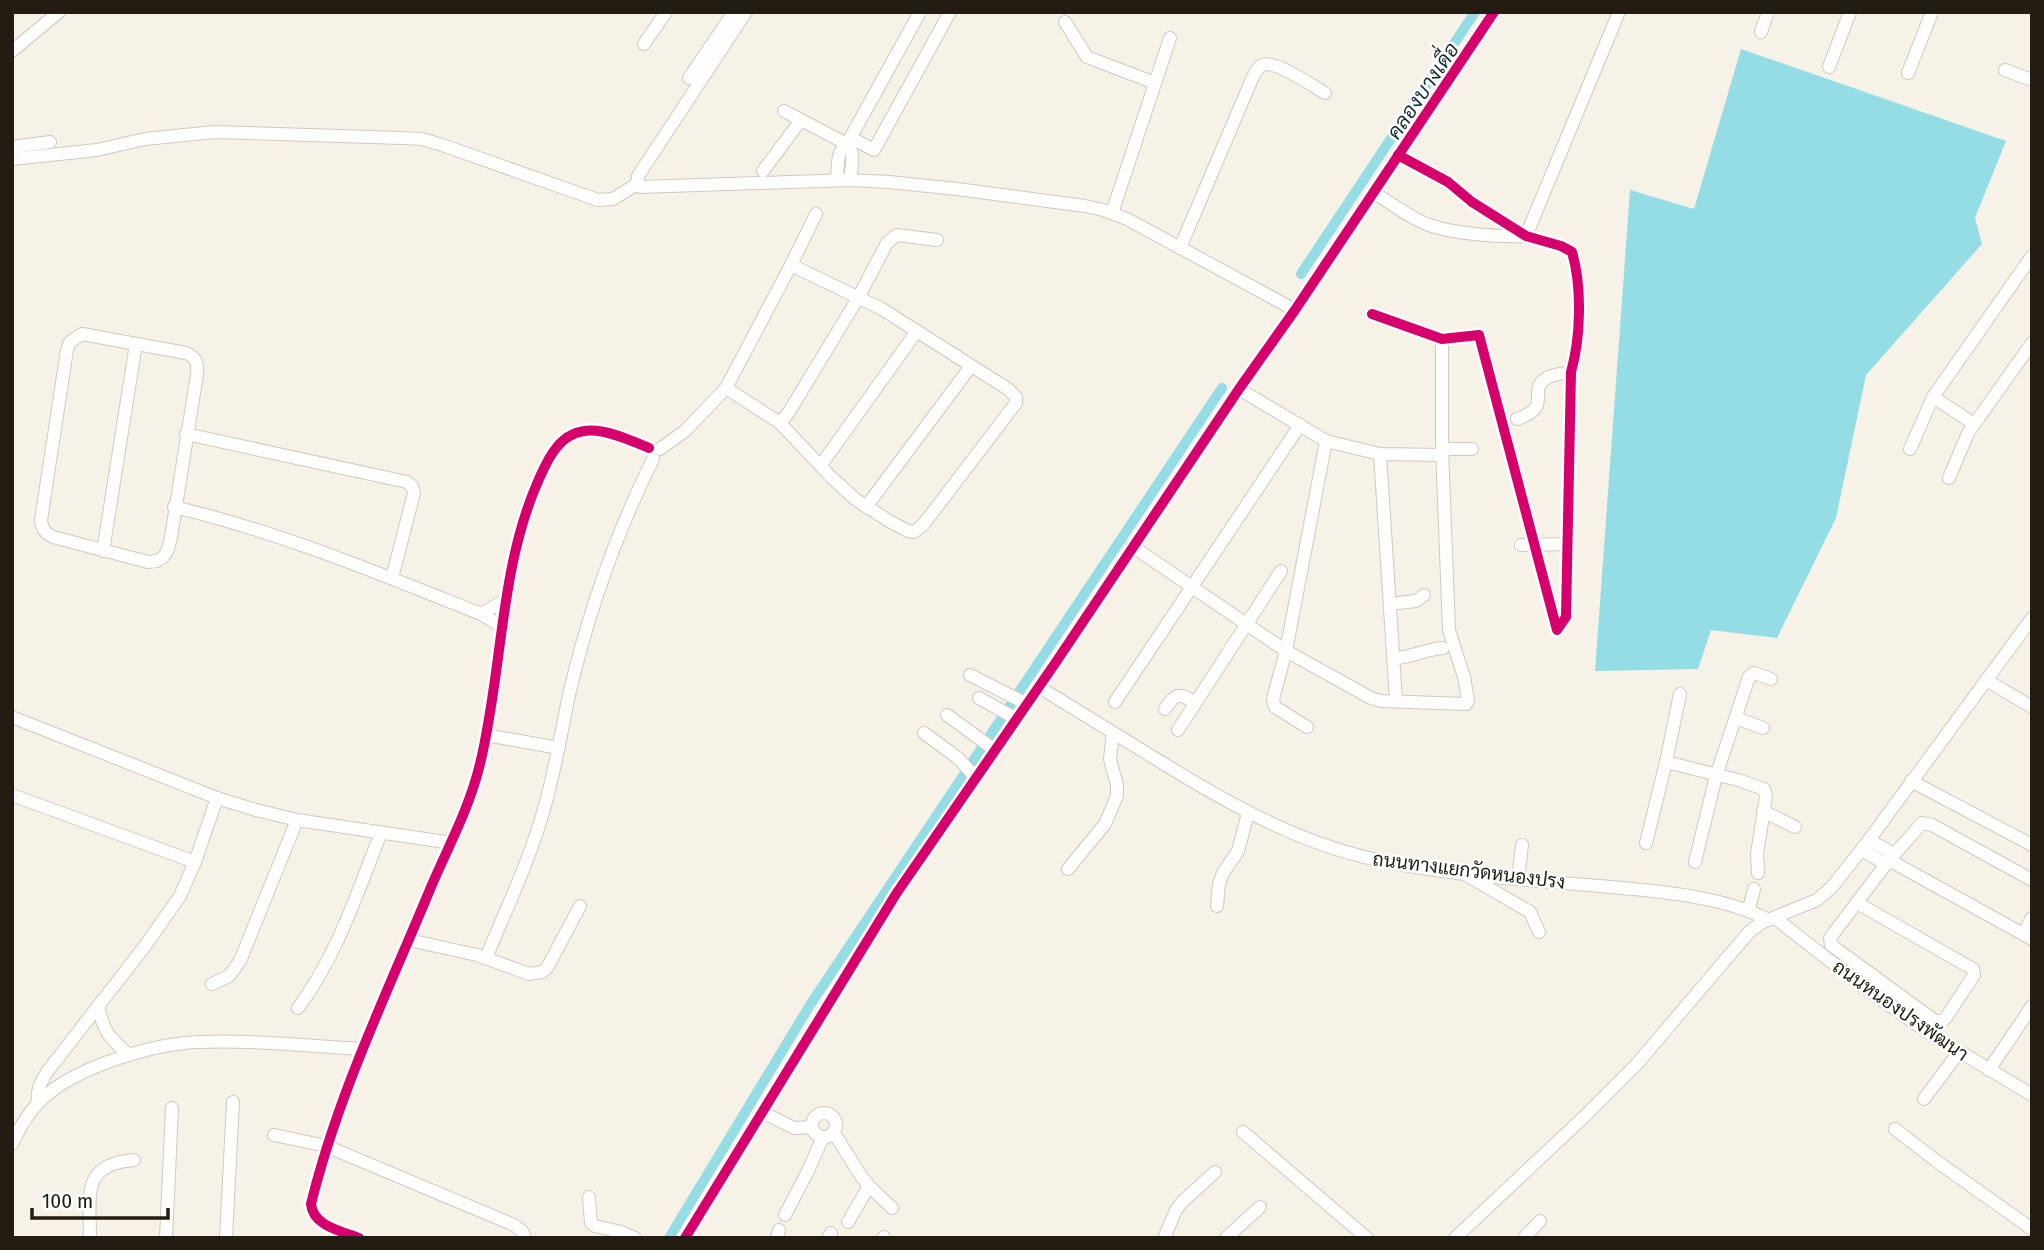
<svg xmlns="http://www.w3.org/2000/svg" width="2044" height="1250" viewBox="0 0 2044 1250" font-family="'Fira Sans Condensed',Sarabun,sans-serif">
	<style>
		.water { fill: #95dde5 }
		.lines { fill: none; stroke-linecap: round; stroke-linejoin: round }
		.canal { stroke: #95dde5; stroke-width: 10 }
		.minor-casing { stroke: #cfcac0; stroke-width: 14 }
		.minor { stroke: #fefdfc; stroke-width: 12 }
		.cycleway-casing { stroke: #fff; stroke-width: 15 }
		.cycleway { stroke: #d6006c; stroke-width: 10 }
		.labels { text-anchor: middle; stroke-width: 5; stroke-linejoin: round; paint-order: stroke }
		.street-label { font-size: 19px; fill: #221c12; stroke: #fff }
		.water-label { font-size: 21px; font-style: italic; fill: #1a2e31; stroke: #fff }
	</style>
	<rect width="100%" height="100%" fill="#f7f2e8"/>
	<path class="water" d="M1741,49l265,92 -31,77 7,26 -116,131 -30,143 -59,120 -66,-8 -13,39 -103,2 35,-481 64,19z"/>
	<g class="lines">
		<g class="canal">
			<path d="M1301,274l174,-262"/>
			<path d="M669,1238l141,-233 412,-617"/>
		</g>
		<defs>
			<g id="minor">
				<path d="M746,12l-108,164 -1,8 3,3 210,-7 39,2 68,7 128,17 18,4 24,9 168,91"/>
				<path d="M1065,22l22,35 68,26"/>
				<path d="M1761,32l7,-20"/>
				<path d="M644,44l22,-32"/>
				<path d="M12,51l47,-39"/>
				<path d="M1829,67l21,-55"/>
				<path d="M2005,70l27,10"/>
				<path d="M1908,73l24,-61"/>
				<path d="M689,78l45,-66"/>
				<path d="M784,111l63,33c9,9 4,24 3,36"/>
				<path d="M851,138l23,12 76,-138"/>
				<path d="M12,147l38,-5"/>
				<path d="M12,159l85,-9 48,-11 69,-7 188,6 20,1 20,6 156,55 15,-1 24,-15"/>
				<path d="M763,171l38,-51"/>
				<path d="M837,179c1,-12 -1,-27 10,-35l73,-132"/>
				<path d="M1373,192c16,10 33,23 51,31 26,11 74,14 102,13l93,-224"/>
				<path d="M1112,213l58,-175"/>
				<path d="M1180,248l72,-169c2,-4 5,-11 10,-14 12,-6 51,21 63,28"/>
				<path d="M1372,314l70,25 37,-4 78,295 9,-13 5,-245c10,-35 11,-86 1,-120l-11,-6 -35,-10 -54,-34 -24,-20 -50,-27"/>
				<path d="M82,334l104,19c16,6 11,21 9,34l-24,150c-3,15 -6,25 -23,25l-95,-25c-8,-4 -11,-8 -12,-17l26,-170 3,-8z"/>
				<path d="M726,388l54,35 51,54 24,22 34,22 19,10 6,1 9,-7 93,-122v-6l-8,-8 -126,-80 -91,-44"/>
				<path d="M1239,389l87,52 54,13 63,1"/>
				<path d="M1933,397l41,27"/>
				<path d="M1517,419c36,-12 11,-26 27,-39 6,-6 19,-6 27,-8"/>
				<path d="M780,423l9,-11 69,-114 29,-55 10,-8 40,5"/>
				<path d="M186,434l221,48 5,4 2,7 -22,85"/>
				<path d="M660,449l25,-18 41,-43 65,-123 25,-51"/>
				<path d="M1442,449h30"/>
				<path d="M1910,449l23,-52 99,-141"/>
				<path d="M1380,454l16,247"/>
				<path d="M821,465l96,-134"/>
				<path d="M1949,478l19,-45 64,-90"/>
				<path d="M174,507c106,25 207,67 307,107l22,13"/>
				<path d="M866,507l105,-141"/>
				<path d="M1521,545l46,-1"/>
				<path d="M1132,546l154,105 85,47 10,3 85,3 2,-4 -4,-23 -15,-47 -7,-181v-110"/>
				<path d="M103,551l33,-207"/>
				<path d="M1390,604l26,-3 8,-6"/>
				<path d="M481,614l26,-15"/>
				<path d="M1394,658c18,0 31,-9 49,-10"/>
				<path d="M970,675l57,29"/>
				<path d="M1986,680l46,27"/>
				<path d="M1039,687c39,24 78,48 117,72 74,46 150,89 237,104 68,13 137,17 206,23 54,5 122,9 170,34"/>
				<path d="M979,698l38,21"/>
				<path d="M1115,702l185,-277"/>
				<path d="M1165,709c11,-16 14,-17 30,-6"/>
				<path d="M947,715l48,35"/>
				<path d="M12,717l205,81 39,12 41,10 155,23"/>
				<path d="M1736,718l27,10"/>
				<path d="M1307,727l-32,-20 -2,-8 13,-48 40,-210"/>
				<path d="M1178,730l103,-159"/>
				<path d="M924,733l34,25 18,20"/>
				<path d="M486,735l73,13"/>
				<path d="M1666,762l72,18 26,9 2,8 -9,57 1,19"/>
				<path d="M1911,781l121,64"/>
				<path d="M12,795l183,67"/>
				<path d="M1763,811l32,16"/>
				<path d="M1869,840l25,14"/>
				<path d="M1646,843l20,-81 14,-68"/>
				<path d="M1862,850l24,14"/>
				<path d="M1889,860l143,79"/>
				<path d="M1695,862l21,-86 33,-99 5,-4 17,6"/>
				<path d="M1068,869l37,-45 12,-28v-11l-7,-26 3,-26"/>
				<path d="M1468,876l62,36 9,20"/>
				<path d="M1518,879l4,-34"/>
				<path d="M1857,903l116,66 1,6 -29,44 -3,2h-7l-104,-76 -1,-7 56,-74 36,-41 10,2 100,55"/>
				<path d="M1217,906l2,-22 4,-11 15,-22 10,-38"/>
				<path d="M1749,909l5,-20"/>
				<path d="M1775,918l91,71 63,44 103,62"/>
				<path d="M2023,934l9,-16"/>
				<path d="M409,940l68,15 52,19 13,-2 5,-4 33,-62"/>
				<path d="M486,958c20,-49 44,-98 58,-149 11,-38 17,-76 25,-114 19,-82 47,-161 84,-236"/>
				<path d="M212,984l17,-8 11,-15 57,-141"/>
				<path d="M98,1006c6,26 11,32 31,49"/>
				<path d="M298,1008c39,-52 59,-115 83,-175"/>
				<path d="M1989,1070l43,-64"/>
				<path d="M1924,1099l35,-47"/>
				<path d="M38,1103c-2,-12 3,-21 9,-31l98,-126 35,-50 15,-34 22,-64"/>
				<path d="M762,1112l32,16 18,-1"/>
				<circle cx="824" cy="1125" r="12"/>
				<path d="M1895,1129l44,34 93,66"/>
				<path d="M1243,1132l124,106"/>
				<path d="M834,1133l27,43 8,10 23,22"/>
				<path d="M274,1135l52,11 188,79 8,6 3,7"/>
				<path d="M12,1144c7,-16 16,-31 29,-44 34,-33 111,-56 157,-58 55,-2 111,4 165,7"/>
				<path d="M589,1197l2,26 4,3 26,6 14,6"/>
				<path d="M785,1215l23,-44 15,-34"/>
				<path d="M848,1222l21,-36"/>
				<path d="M90,1238c0,-42 -9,-74 44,-78"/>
				<path d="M166,1238l6,-130"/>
				<path d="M226,1238l7,-136"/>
				<path d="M359,1238c-18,-7 -46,-12 -48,-34 27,-110 77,-213 120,-317 18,-42 38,-78 49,-123 23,-94 19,-196 59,-285 5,-11 10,-23 18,-32 25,-31 62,-11 92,1"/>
				<path d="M685,1238l211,-344 160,-232 183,-273 56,-79 199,-298"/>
				<path d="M777,1238l2,-8"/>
				<path d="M828,1238l3,-5"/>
				<path d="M883,1238l1,-1"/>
				<path d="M1164,1238l12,-28 6,-8 33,-30"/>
				<path d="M1226,1238l34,-31"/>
				<path d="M1455,1238l132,-124 49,-49 114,-134 13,-9 54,-22 15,-13 37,-47 163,-222"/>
				<path d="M1524,1238l16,-17"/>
			</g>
		</defs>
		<use href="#minor" class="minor-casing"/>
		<use href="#minor" class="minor"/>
		<defs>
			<g id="cycleway">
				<path d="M1372,314l70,25 37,-4 78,295 9,-13 5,-245c10,-35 11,-86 1,-120l-11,-6 -35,-10 -54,-34 -24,-20 -50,-27"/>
				<path d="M359,1238c-18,-7 -46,-12 -48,-34 27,-110 77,-213 120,-317 18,-42 38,-78 49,-123 23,-94 19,-196 59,-285 5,-11 10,-23 18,-32 25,-31 62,-11 92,1"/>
				<path d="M685,1238l211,-344 160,-232 183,-273 56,-79 199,-298"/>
			</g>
		</defs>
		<use href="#cycleway" class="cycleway-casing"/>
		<use href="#cycleway" class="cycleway"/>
	</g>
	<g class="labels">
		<g class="street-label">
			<text transform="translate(1469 870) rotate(7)" y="7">ถนนทางแยกวัดหนองปรง</text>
			<text transform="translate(1901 1010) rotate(35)" y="7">ถนนหนองปรงพัฒนา</text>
		</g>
		<g class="water-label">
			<text transform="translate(1423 91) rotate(-56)" y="7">คลองบางเดื่อ</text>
		</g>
	</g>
	<rect width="2044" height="1250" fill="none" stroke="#221c12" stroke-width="28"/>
	<path d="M32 1208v10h136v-10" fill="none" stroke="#221c12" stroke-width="3.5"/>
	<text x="42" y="1208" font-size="21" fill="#221c12" stroke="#ffffff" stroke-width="5" paint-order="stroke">100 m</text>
</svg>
